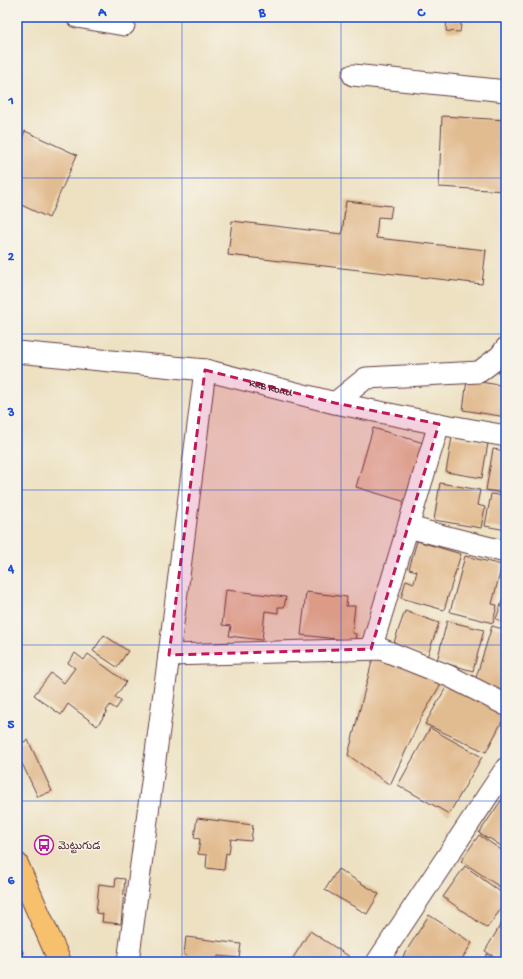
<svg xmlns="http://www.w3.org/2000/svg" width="523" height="979" viewBox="0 0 523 979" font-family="'Gochi Hand','Noto Sans Telugu',sans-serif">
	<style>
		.building { fill: #e2bc91 }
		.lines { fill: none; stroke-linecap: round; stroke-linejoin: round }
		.minor-casing { stroke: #623c42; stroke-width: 23 }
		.primary-casing { stroke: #623c42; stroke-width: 24 }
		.minor { stroke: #fff; stroke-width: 21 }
		.primary { stroke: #f7c06c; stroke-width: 22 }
		.rail { stroke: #4a1f2b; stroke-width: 3; stroke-dasharray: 6 3; stroke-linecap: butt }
		.marked { fill: #c2185b; fill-opacity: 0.2; stroke: #c2185b; stroke-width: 3; stroke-dasharray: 8 5; stroke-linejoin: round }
		.grid { fill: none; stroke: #1d4ed8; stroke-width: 1; stroke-opacity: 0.55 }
		.labels { text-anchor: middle; stroke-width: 3; stroke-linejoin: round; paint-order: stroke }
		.street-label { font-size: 11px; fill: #4a1f2b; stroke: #f7f3e8 }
		.poi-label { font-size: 11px; fill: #4a1f2b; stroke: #f7f3e8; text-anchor: start }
		.neatline { fill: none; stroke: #1d4ed8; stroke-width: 1.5 }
		.grid-label { font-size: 13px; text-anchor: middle; font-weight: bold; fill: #1d4ed8 }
	</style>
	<rect width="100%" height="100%" fill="#f7f3e8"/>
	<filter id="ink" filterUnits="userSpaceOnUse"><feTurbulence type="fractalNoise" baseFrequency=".025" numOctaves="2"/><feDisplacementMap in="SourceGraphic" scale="8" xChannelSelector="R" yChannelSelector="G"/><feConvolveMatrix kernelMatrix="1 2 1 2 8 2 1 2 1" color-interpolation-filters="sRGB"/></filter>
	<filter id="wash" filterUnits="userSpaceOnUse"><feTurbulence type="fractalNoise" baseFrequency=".012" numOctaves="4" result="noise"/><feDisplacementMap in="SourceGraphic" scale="16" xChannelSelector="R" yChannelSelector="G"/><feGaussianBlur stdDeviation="0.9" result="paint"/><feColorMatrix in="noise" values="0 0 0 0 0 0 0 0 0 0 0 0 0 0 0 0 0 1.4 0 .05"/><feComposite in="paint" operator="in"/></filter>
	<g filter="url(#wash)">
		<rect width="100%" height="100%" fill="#ede1c2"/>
		<g id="blocks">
			<g class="building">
				<path d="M447,17h15l-2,15 -14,-1z"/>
				<path d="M442,116l64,4v71l-67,-4z"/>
				<path d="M25,131l52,24 -28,63 -32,-15v-53z"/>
				<path d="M346,201l46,5 -2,12 -12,-1 -2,21 110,12 -4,34 -254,-29 4,-34 110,13z"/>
				<path d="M467,380l39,6v31l-43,-7z"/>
				<path d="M373,428l54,16 -18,59 -53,-16z"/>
				<path d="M452,437l36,6 -6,35 -36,-6z"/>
				<path d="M493,449l13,2v43l-20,-4z"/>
				<path d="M440,483l40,7 -3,15 8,2 -4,21 -47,-8z"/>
				<path d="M491,494l15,2v34l-21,-4z"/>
				<path d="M417,541l44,13 -17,56 -43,-12 5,-18 8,3 3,-12 -8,-2z"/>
				<path d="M465,556l37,9 -10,39 5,1 -4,18 -43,-11z"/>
				<path d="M226,590l60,7 -2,10h-6v6l-13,-2 -3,29 -33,-4 2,-10 -9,-1z"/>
				<path d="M506,590v33l-10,-4z"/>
				<path d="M306,592l41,5 -1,9h9l-3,27 4,1 -1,7 -54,-6z"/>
				<path d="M405,611l34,12 -12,34 -34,-12z"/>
				<path d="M447,621l37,9 -11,41 -36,-10z"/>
				<path d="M492,626l14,4v64l-32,-10z"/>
				<path d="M104,635l24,16 -11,16 -24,-16z"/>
				<path d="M75,653l9,7 4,-6 38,28 -11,15 6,4 -5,8 -6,-4 -4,6 1,1 -10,14 -29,-22 -7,11 -27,-20 17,-22 13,10 11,-15 -7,-5z"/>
				<path d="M375,653l68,27 -23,40 -30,65 -42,-30 25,-97z"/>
				<path d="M448,684l58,30 -20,38 -61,-28z"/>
				<path d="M430,728l52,29 -33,57 -51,-29z"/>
				<path d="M28,740l24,51 -14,6 -21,-44v-8z"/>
				<path d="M505,795l1,1v53l-17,-11 -1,1 -9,-6z"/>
				<path d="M197,818l56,7 -2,16 -20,-2 -2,15 -3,-1 -2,17 -18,-2 1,-13 -9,-1 2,-15 -6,-1z"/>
				<path d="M479,835l27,18v38l-45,-30z"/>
				<path d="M465,866l41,30v6l-19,26 -44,-31z"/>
				<path d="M338,869l41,25 -12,20 -42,-24z"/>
				<path d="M116,878l9,1 -4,45 -19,-2 1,-8 -7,-1 3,-29 16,2z"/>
				<path d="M429,915l43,28 -12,19h-47l-10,-6z"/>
				<path d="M501,924l5,3v35h-4l-17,-11z"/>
				<path d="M310,931l40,26 -4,5h-46l-7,-4z"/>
				<path d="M186,937l55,7 -2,14 -21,-2 -1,6h-31l1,-6 -3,-1z"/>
				<path d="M487,954l12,8h-17z"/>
			</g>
		</g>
	</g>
	<g filter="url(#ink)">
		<use href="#blocks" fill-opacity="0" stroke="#623c42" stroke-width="1"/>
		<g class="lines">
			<defs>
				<g id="minor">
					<path d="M77,17l47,8"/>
					<path d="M353,75l153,16"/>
					<path id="s1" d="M17,352l188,18 130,33 104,21 67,12"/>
					<path d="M335,403l31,-25 113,-6 21,-16 6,-8"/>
					<path d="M408,527l98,25"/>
					<path d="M371,649l68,-225"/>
					<path d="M169,655l212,-6 68,27 57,29"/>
					<path d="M128,962l41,-307 36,-285"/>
					<path d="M377,962l129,-194"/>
				</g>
				<path id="primary" d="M17,864l43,98"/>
			</defs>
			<use href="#minor" class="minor-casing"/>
			<use href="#primary" class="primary-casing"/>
			<use href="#minor" class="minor"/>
			<use href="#primary" class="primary"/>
			<path class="rail" d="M17,941l9,21"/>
		</g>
	</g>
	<path class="marked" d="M205,370l130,33 104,21 -68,225 -202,6z"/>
	<path class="grid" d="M182,17v945M341,17v945M17,178h489M17,334h489M17,490h489M17,645h489M17,801h489"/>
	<defs>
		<symbol id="bus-ring" viewBox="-11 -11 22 22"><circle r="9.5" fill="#f7f3e8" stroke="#b5179e" stroke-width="1.5"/><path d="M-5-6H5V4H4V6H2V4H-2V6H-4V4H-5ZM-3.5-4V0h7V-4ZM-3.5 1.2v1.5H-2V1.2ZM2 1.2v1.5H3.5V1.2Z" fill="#b5179e"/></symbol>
	</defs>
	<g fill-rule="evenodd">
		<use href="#bus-ring" x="33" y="834" width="22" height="22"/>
	</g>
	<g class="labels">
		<g class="street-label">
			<text dy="4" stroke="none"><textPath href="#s1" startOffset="257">RRB Road</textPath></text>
		</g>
		<g class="poi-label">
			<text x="58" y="849">మెట్టుగుడ</text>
		</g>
	</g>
	<rect width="523" height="979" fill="none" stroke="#f7f3e8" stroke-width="44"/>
	<rect x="22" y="22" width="479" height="935" class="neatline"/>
	<g class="grid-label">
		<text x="102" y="16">A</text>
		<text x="262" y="16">B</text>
		<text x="421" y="16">C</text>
		<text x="11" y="104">1</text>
		<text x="11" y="260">2</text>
		<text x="11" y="416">3</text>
		<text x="11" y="572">4</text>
		<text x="11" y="728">5</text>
		<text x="11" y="884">6</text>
	</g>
</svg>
